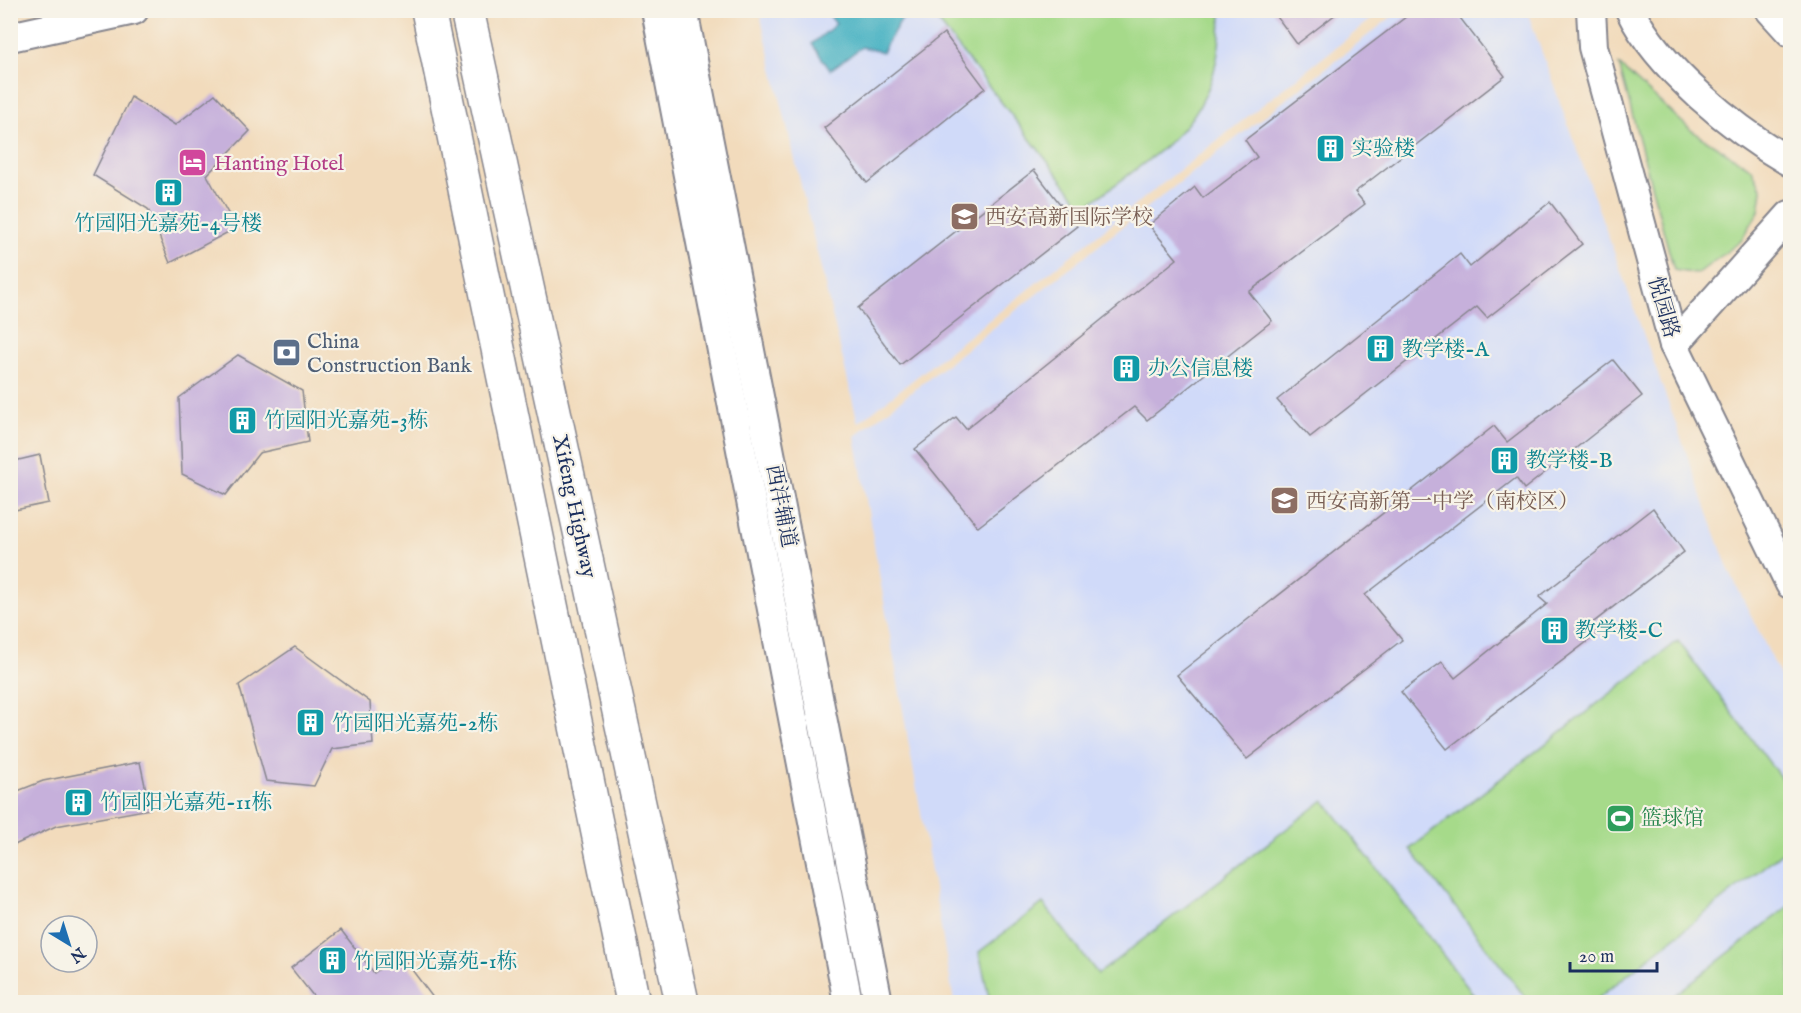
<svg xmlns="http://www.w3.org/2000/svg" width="1801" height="1013" viewBox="0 0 1801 1013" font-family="'IM FELL English','Noto Serif SC',serif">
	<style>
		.built { fill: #d0daf9 }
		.green { fill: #a6da8a; stroke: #608474; stroke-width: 1.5 }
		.water { fill: #44b1c2; stroke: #307090; stroke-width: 1.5 }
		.building { fill: #c6b0db }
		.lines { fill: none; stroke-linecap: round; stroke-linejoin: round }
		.minor-casing { stroke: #86858d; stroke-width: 32 }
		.highway-casing { stroke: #86858d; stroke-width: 36 }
		.minor { stroke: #fff; stroke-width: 28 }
		.highway { stroke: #fff; stroke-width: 33 }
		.labels { text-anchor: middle; stroke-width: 4.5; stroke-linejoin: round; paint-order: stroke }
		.culture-label { font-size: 21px; fill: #0d838f; stroke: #f7f3e8; text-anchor: start }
		.hotel-label { font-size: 21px; fill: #b23c85; stroke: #f7f3e8; text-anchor: start }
		.education-label { font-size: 21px; fill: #785e54; stroke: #f7f3e8; text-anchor: start }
		.street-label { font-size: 21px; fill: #1b2f5e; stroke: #f7f3e8 }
		.service-label { font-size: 21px; fill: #4e5e75; stroke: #f7f3e8; text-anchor: start }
		.leisure-label { font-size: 21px; fill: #27864d; stroke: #f7f3e8; text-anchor: start }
	</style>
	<rect width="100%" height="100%" fill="#f7f3e8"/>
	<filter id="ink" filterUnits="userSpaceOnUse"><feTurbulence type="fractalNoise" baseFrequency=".0167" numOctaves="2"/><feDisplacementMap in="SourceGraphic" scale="12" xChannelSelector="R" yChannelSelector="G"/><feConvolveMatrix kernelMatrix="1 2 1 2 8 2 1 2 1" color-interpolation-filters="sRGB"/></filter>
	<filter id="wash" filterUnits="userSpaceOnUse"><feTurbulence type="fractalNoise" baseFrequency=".008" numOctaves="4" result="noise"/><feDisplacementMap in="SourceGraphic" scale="24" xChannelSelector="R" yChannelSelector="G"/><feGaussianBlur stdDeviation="1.35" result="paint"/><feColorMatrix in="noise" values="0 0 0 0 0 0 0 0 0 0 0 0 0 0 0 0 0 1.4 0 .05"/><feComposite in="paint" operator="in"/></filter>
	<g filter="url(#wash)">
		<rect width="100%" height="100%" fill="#f2dbbc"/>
		<g class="built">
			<path d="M759,10l623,1 -524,412z"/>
			<path d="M1399,11h128l200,555 63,130v306h-836l-99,-566z"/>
		</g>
		<g class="green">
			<path d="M930,11h291c0,114 -56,134 -137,197z"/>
			<path d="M1619,65l73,66 60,38 10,21 -3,21 -18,30 -44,33 -23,-4z"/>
			<path d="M1678,641l112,149v56l-197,156h-64l-119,-153z"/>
			<path d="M1324,800l155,202h-489l-11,-50 64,-49 55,71z"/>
			<path d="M1790,905v97h-124z"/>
		</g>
		<path class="water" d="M826,11h98l5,6 -27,1 -20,34 -20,-5 -32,23 -18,-26 24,-20z"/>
		<g id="blocks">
			<g class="building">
				<path d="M1272,10h69l-44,34z"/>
				<path d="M1415,10h39l51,66 -150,116 10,12 -116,88 23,29 -125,99 -13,-13 -156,120 -63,-78 41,-32 10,12 211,-170 -28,-34 46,-38 8,11 54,-41 -12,-17z"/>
				<path d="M944,33l41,55 -118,95 -43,-55z"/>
				<path d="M215,94l35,37 -43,44 29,53 -66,35 -22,-54 -55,-34 38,-78 44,28z"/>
				<path d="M1034,170l43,56 -177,139 -42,-57z"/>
				<path d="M1550,202l32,42 -95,74 -10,-11 -167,130 -33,-37 183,-146 10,13z"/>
				<path d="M238,355l64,36 6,51 -49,11 -33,42 -44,-21 -3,-76z"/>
				<path d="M1613,360l29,36 -118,93 -8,-11 -151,117 37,45 -155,119 -70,-84 317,-249 13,16z"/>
				<path d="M40,455l9,48 -39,8v-49z"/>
				<path d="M1653,508l31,44 -94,73 7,9 -150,115 -46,-57 41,-30 13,16 92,-74 -8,-7z"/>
				<path d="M295,647l75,55 3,42 -41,5 -18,37 -48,-5 -27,-96z"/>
				<path d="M140,762l10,47 -94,17 -46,21v-53l33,-13z"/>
				<path d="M341,930l33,43 26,-19 34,45 -5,3h-111l-27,-34z"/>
			</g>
		</g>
	</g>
	<g filter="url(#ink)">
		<use href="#blocks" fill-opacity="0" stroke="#86858d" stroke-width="1.5"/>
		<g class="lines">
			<defs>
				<g id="minor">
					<path d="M656,10l192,992"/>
					<path d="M683,10l195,992"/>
					<path d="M1591,10l2,37 81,298 116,239"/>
					<path d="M1630,10c28,58 105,120 160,152"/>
					<path d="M1770,10l20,22"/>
					<path d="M10,37l124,-27"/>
					<path d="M1674,345l116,-130"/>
				</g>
				<g id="highway">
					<path d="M428,10l205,992"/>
					<path d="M467,10l215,992"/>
				</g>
			</defs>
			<use href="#minor" class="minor-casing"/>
			<use href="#highway" class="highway-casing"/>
			<use href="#minor" class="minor"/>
			<use href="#highway" class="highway"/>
		</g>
	</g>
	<defs>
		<symbol id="building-square" viewBox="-11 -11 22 22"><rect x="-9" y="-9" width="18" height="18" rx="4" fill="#0f9aa8" stroke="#f7f3e8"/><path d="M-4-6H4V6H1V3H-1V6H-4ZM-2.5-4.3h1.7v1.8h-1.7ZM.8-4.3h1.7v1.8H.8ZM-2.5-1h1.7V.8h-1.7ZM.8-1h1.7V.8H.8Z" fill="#fff"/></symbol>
		<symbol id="hotel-square" viewBox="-11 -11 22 22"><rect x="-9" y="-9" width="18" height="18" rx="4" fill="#d1479c" stroke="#f7f3e8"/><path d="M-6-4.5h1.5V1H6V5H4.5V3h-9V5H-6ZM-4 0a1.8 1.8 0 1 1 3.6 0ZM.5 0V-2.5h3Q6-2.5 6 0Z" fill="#fff"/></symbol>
		<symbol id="school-square" viewBox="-11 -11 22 22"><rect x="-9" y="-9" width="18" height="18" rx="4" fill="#8d6e63" stroke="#f7f3e8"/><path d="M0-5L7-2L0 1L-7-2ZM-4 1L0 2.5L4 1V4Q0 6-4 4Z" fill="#fff"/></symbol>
		<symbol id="bank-square" viewBox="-11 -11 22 22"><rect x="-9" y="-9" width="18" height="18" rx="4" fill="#5c6f8a" stroke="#f7f3e8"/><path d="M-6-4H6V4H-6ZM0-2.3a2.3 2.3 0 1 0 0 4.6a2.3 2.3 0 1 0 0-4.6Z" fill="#fff"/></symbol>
		<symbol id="stadium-square" viewBox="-11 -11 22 22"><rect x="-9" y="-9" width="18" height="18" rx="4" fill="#2e9e5b" stroke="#f7f3e8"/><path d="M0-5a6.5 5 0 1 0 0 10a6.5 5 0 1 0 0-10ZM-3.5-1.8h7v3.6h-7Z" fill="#fff"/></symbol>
	</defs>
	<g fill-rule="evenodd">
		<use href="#building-square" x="1314" y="132" width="33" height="33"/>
		<use href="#hotel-square" x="176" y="146" width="33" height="33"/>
		<use href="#building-square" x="152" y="176" width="33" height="33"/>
		<use href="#school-square" x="948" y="200" width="33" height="33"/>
		<use href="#building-square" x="1364" y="332" width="33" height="33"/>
		<use href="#bank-square" x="270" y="336" width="33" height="33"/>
		<use href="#building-square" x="1110" y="352" width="33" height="33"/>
		<use href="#building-square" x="226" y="404" width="33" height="33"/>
		<use href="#building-square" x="1488" y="444" width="33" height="33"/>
		<use href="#school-square" x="1268" y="484" width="33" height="33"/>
		<use href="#building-square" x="1538" y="614" width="33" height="33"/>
		<use href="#building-square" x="294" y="706" width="33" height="33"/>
		<use href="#building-square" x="62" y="786" width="33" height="33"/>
		<use href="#stadium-square" x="1604" y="802" width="33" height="33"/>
		<use href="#building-square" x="316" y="944" width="33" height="33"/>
	</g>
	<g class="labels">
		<g class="culture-label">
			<text x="1352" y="155">实验楼</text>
			<text x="168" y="230" text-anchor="middle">竹园阳光嘉苑-4号楼</text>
			<text x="1402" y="356">教学楼-A</text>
			<text x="1148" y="375">办公信息楼</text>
			<text x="264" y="427">竹园阳光嘉苑-3栋</text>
			<text x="1526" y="467">教学楼-B</text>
			<text x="1575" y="637">教学楼-C</text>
			<text x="332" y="730">竹园阳光嘉苑-2栋</text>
			<text x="100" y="809">竹园阳光嘉苑-11栋</text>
			<text x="353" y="968">竹园阳光嘉苑-1栋</text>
		</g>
		<g class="hotel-label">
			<text x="214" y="170">Hanting Hotel</text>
		</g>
		<g class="education-label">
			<text x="985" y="224">西安高新国际学校</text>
			<text x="1306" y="508">西安高新第一中学（南校区）</text>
		</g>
		<g class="street-label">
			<text transform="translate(1664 307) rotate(74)" y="7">悦园路</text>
			<text transform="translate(575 506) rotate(78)" y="7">Xifeng Highway</text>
			<text transform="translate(782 506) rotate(79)" y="7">西沣辅道</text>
		</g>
		<g class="service-label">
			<text x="307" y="348">China<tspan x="307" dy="24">Construction Bank</tspan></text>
		</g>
		<g class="leisure-label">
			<text x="1641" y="825">篮球馆</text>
		</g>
	</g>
	<rect width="1801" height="1013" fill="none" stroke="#f7f3e8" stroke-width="36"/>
	<g transform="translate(69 944) rotate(142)"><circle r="28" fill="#f7f3e8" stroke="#9fa5b1" stroke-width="1.5"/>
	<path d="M0-4.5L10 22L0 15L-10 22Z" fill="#1f6fb2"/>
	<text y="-9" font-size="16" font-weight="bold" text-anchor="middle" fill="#1b2f5e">N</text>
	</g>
	<path d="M1570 962v9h87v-9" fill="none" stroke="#1b2f5e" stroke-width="3"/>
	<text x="1579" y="962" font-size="18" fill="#1b2f5e" stroke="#f7f3e8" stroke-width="4.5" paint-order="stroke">20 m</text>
</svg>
